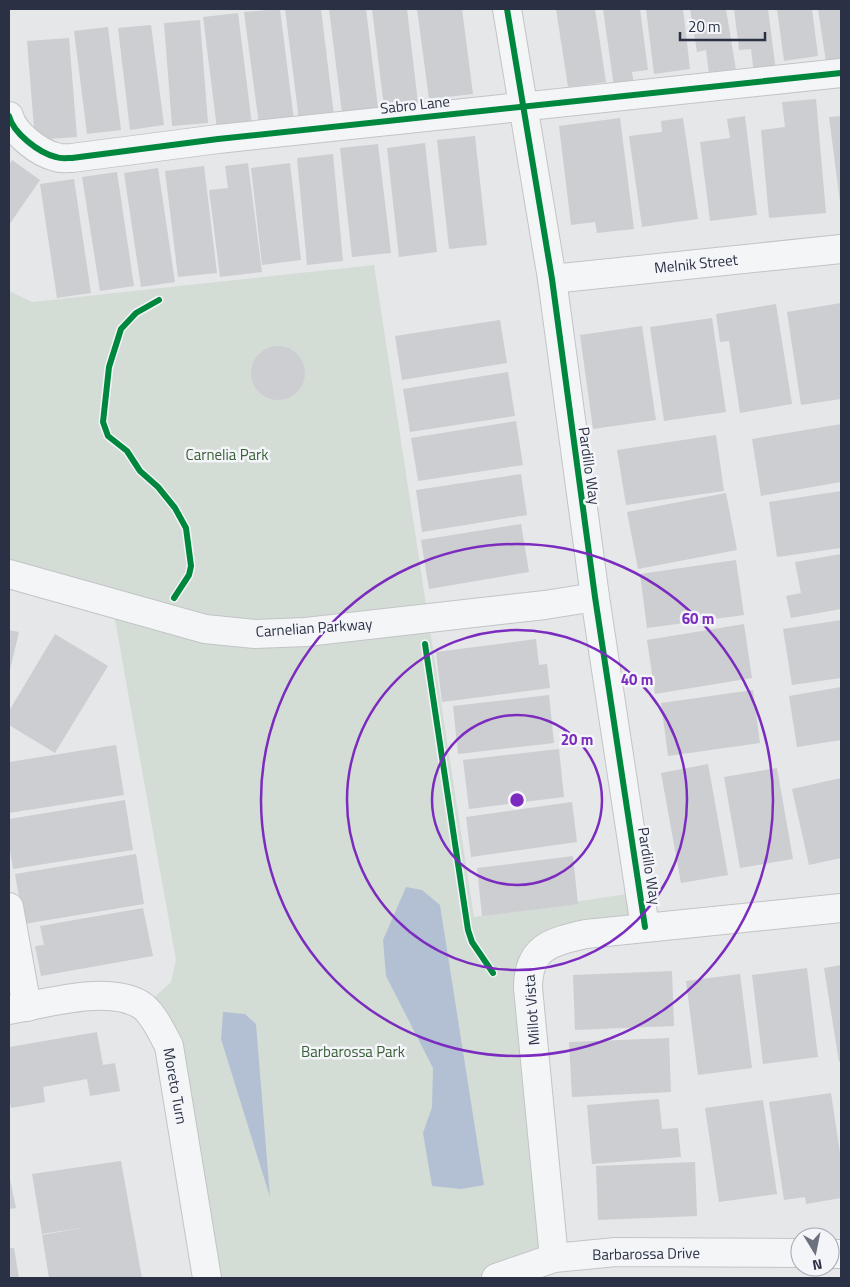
<svg xmlns="http://www.w3.org/2000/svg" width="850" height="1287" viewBox="0 0 850 1287" font-family="'Titillium Web',sans-serif">
	<style>
		.green { fill: #d4ddd5 }
		.water { fill: #b3c0d4 }
		.building { fill: #ccced1 }
		.lines { fill: none; stroke-linecap: round; stroke-linejoin: round }
		.minor-casing { stroke: #c2c4c7; stroke-width: 30 }
		.minor { stroke: #f4f5f6; stroke-width: 28 }
		.cycleway-casing { stroke: #f3f5f9; stroke-width: 9 }
		.cycleway { stroke: #00873e; stroke-width: 6 }
		.ring { fill: none; stroke: #7b2cbf; stroke-width: 2.5 }
		.labels { text-anchor: middle; stroke-width: 5; stroke-linejoin: round; paint-order: stroke }
		.street-label { font-size: 15px; fill: #2b3144; stroke: #f3f5f9 }
		.park-label { font-size: 15px; fill: #3b6038; stroke: #f3f5f9 }
		.centre { fill: #7b2cbf; stroke: #f3f5f9; stroke-width: 2.5 }
		.ring-label { font-size: 15px; text-anchor: middle; font-weight: bold; fill: #7b2cbf; stroke: #f3f5f9; stroke-width: 5; stroke-linejoin: round; paint-order: stroke }
	</style>
	<rect width="100%" height="100%" fill="#e5e7e9"/>
	<path class="green" d="M374,265l100,652 166,-25 5,35 -110,29 19,302 -58,20h-289l-38,-232 -25,-39 27,-25 5,-22 -64,-357 -103,-29v-283l23,11z"/>
	<g class="water">
		<path d="M406,887l16,3 18,15 44,280 -23,4 -29,-3 -9,-53 9,-26 1,-39 -47,-92 -3,-36z"/>
		<path d="M223,1012l22,2 11,10 14,173 -49,-158z"/>
	</g>
	<g class="building">
		<path d="M280,9l14,111 -35,5 -15,-113z"/>
		<path d="M285,9h36l13,107 -35,4z"/>
		<path d="M329,9h37l12,99 -36,5z"/>
		<path d="M372,9h35l11,94 -34,4z"/>
		<path d="M417,9h45l11,85 -44,5z"/>
		<path d="M556,9h39l11,73 -38,5z"/>
		<path d="M603,9h37l8,61 -16,2 2,12 -20,3z"/>
		<path d="M646,9h37l7,60 -36,5z"/>
		<path d="M690,9h36l10,61 -27,4 -3,-24 -9,2z"/>
		<path d="M734,9h34l8,62 -22,3 -3,-25 -12,1z"/>
		<path d="M777,9h35l6,47 -34,5z"/>
		<path d="M818,9h23v51l-15,2z"/>
		<path d="M238,13l14,112 -35,4 -14,-112z"/>
		<path d="M200,20l8,103 -36,3 -8,-103z"/>
		<path d="M151,25l13,100 -34,5 -12,-102z"/>
		<path d="M108,27l13,103 -34,4 -13,-103z"/>
		<path d="M69,38l8,99 -42,3 -8,-99z"/>
		<path d="M816,99l10,114 -57,5 -8,-88 24,-3 -3,-25z"/>
		<path d="M745,116l12,99 -47,6 -10,-79 30,-4 -3,-19z"/>
		<path d="M841,116v86h-1l-11,-85z"/>
		<path d="M620,118l14,111 -37,4 -2,-11 -24,3 -12,-99z"/>
		<path d="M683,118l15,101 -56,8 -13,-91 33,-4 -1,-11z"/>
		<path d="M475,136l12,109 -38,4 -12,-109z"/>
		<path d="M425,143l12,109 -38,5 -12,-109z"/>
		<path d="M378,144l13,109 -39,4 -12,-109z"/>
		<path d="M333,154l10,107 -36,4 -10,-107z"/>
		<path d="M12,160l28,20 -31,45v-60z"/>
		<path d="M248,163l14,109 -42,5 -11,-87 19,-2 -3,-22z"/>
		<path d="M290,163l11,97 -39,5 -11,-97z"/>
		<path d="M204,166l13,107 -39,4 -13,-106z"/>
		<path d="M158,168l17,114 -34,5 -17,-114z"/>
		<path d="M117,172l17,114 -34,5 -18,-114z"/>
		<path d="M74,179l17,114 -34,5 -17,-114z"/>
		<path d="M841,303v96l-40,6 -14,-93z"/>
		<path d="M776,304l16,100 -52,9 -11,-72 -9,1 -4,-28z"/>
		<path d="M712,318l14,94 -62,9 -14,-94z"/>
		<path d="M500,320l7,43 -105,17 -7,-44z"/>
		<path d="M642,326l14,94 -63,9 -13,-94z"/>
		<circle cx="278" cy="373" r="27"/>
		<path d="M508,372l7,44 -105,16 -7,-43z"/>
		<path d="M516,421l7,44 -105,16 -7,-43z"/>
		<path d="M841,424v58l-80,14 -9,-57z"/>
		<path d="M716,435l8,56 -98,14 -9,-55z"/>
		<path d="M521,474l6,41 -105,17 -6,-42z"/>
		<path d="M841,491v57l-64,9 -8,-55z"/>
		<path d="M726,493l11,57 -99,19 -11,-57z"/>
		<path d="M521,524l8,48 -100,17 -8,-49z"/>
		<path d="M841,554v55l-50,9 -5,-22 15,-3 -6,-31z"/>
		<path d="M736,560l8,55 -97,13 -7,-54z"/>
		<path d="M841,620v58l-49,7 -9,-56z"/>
		<path d="M744,624l8,54 -97,16 -8,-54z"/>
		<path d="M9,630l10,2 -10,42z"/>
		<path d="M55,634l53,32 -53,87 -46,-28v-14z"/>
		<path d="M536,639l3,26 8,-1 3,24 -108,14 -6,-50z"/>
		<path d="M841,687v53l-44,7 -8,-51z"/>
		<path d="M753,690l7,53 -92,13 -7,-53z"/>
		<path d="M549,695l5,48 -96,11 -5,-48z"/>
		<path d="M116,745l8,50 -115,18v-51z"/>
		<path d="M559,749l5,48 -95,12 -6,-49z"/>
		<path d="M708,764l20,111 -47,8 -20,-110z"/>
		<path d="M777,768l16,91 -53,9 -16,-91z"/>
		<path d="M841,778v80l-32,7 -17,-76z"/>
		<path d="M125,800l8,50 -120,19 -4,-25v-25z"/>
		<path d="M572,802l5,40 -106,15 -5,-40z"/>
		<path d="M136,854l8,50 -120,20 -9,-50z"/>
		<path d="M573,856l5,48 -96,12 -5,-48z"/>
		<path d="M143,908l10,48 -112,20 -6,-30 9,-1 -4,-19z"/>
		<path d="M841,965v96l-2,1 -15,-94z"/>
		<path d="M807,968l11,89 -55,7 -11,-89z"/>
		<path d="M672,971l2,55 -99,4 -2,-55z"/>
		<path d="M740,974l12,94 -54,7 -12,-94z"/>
		<path d="M97,1032l6,33 12,-2 5,28 -30,5 -3,-17 -44,8 2,15 -34,6 -2,-13v-48z"/>
		<path d="M669,1038l2,54 -99,5 -3,-55z"/>
		<path d="M831,1093l10,67v38l-35,6 -1,-7 -21,3 -15,-98z"/>
		<path d="M659,1099l3,30 16,-1 3,29 -89,7 -5,-59z"/>
		<path d="M763,1100l14,94 -58,8 -14,-94z"/>
		<path d="M121,1161l21,117h-93l-7,-43 45,-8 -45,7 -10,-60z"/>
		<path d="M695,1162l2,54 -99,4 -2,-54z"/>
		<path d="M9,1175l7,33 -7,1z"/>
		<path d="M9,1248h5l5,30h-10z"/>
	</g>
	<g class="lines">
		<defs>
			<g id="minor">
				<path d="M507,9l45,270 43,318 50,330"/>
				<path d="M9,116c4,17 30,37 47,41 5,2 11,1 16,1l146,-19 623,-66"/>
				<path d="M552,279l289,-30"/>
				<path d="M9,574l196,55 50,5 51,-2 239,-27 50,-8"/>
				<path d="M9,907l18,100"/>
				<path d="M9,1010c36,-6 103,-27 135,-3 11,10 18,26 25,39l38,232"/>
				<path d="M830,1254h11"/>
				<path d="M554,1258l-26,-270c0,-41 23,-46 58,-54l255,-26"/>
				<path d="M496,1278l58,-20 62,-6 184,1"/>
			</g>
		</defs>
		<use href="#minor" class="minor-casing"/>
		<use href="#minor" class="minor"/>
		<defs>
			<g id="cycleway">
				<path d="M507,9l45,270 43,318 50,330"/>
				<path d="M9,116c4,17 30,37 47,41 5,2 11,1 16,1l146,-19 623,-66"/>
				<path d="M159,300l-23,13 -15,16 -12,38 -6,55 5,14 19,15 13,20 18,16 17,21 11,20 5,38 -2,9 -15,23"/>
				<path d="M425,644l43,286 4,12 21,31"/>
			</g>
		</defs>
		<use href="#cycleway" class="cycleway-casing"/>
		<use href="#cycleway" class="cycleway"/>
	</g>
	<g class="ring">
		<circle cx="517" cy="800" r="85"/>
		<circle cx="517" cy="800" r="170"/>
		<circle cx="517" cy="800" r="256"/>
	</g>
	<g class="labels">
		<g class="street-label">
			<text transform="translate(415 105) rotate(-6)" y="5">Sabro Lane</text>
			<text transform="translate(696 264) rotate(-6)" y="5">Melnik Street</text>
			<text transform="translate(589 466) rotate(82)" y="5">Pardillo Way</text>
			<text transform="translate(314 628) rotate(-4)" y="5">Carnelian Parkway</text>
			<text transform="translate(649 866) rotate(81)" y="5">Pardillo Way</text>
			<text transform="translate(532 1010) rotate(-94)" y="5">Millot Vista</text>
			<text transform="translate(175 1086) rotate(80)" y="5">Moreto Turn</text>
			<text transform="translate(646 1254) rotate(-1)" y="5">Barbarossa Drive</text>
		</g>
		<g class="park-label">
			<text x="227" y="460">Carnelia Park</text>
			<text x="353" y="1057">Barbarossa Park</text>
		</g>
	</g>
	<circle cx="517" cy="800" r="8" class="centre"/>
	<g class="ring-label">
		<text x="698" y="624">60 m</text>
		<text x="637" y="685">40 m</text>
		<text x="577" y="745">20 m</text>
	</g>
	<rect width="850" height="1287" fill="none" stroke="#2b3144" stroke-width="20"/>
	<g transform="translate(815 1252) rotate(170)"><circle r="24" fill="#f3f5f9" stroke="#a3a7b1"/>
	<path d="M0-4L9 19L0 12L-9 19Z" fill="#6c717e"/>
	<text y="-8" font-size="14" font-weight="bold" text-anchor="middle" fill="#2b3144">N</text>
	</g>
	<path d="M680 32v8h85v-8" fill="none" stroke="#2b3144" stroke-width="2.5"/>
	<text x="688" y="32" font-size="15" fill="#2b3144" stroke="#f3f5f9" stroke-width="4" paint-order="stroke">20 m</text>
</svg>
